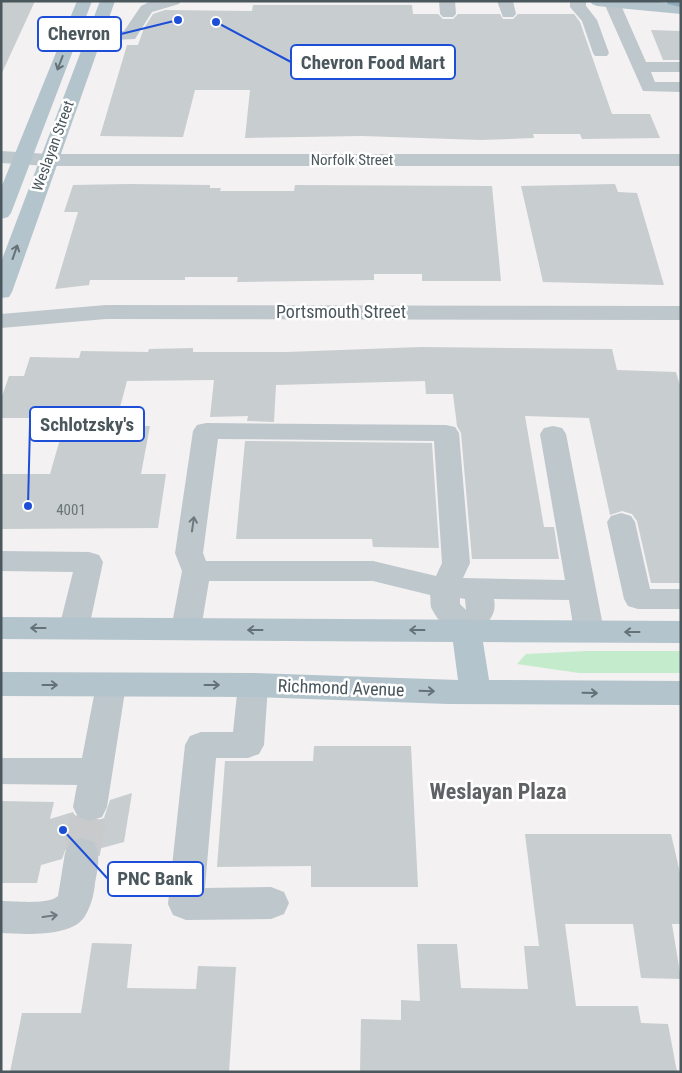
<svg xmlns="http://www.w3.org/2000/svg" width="682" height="1073" viewBox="0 0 682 1073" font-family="'Roboto Condensed',sans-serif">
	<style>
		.green { fill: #c4ebcc }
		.building { fill: #c8cdcf }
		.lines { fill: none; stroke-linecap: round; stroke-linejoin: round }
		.minor-tunnel { stroke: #c9cacc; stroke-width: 36; stroke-dasharray: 36 18; stroke-linecap: butt }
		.minor { fill: #bec7cc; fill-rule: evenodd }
		.major { fill: #b3c4cc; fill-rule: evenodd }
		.highway { fill: #8dabba; fill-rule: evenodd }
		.oneway { stroke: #647278 }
		.oneway2 { stroke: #6d797e }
		.labels { text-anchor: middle; stroke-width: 5; stroke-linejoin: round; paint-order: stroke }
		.far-street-label { font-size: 15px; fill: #4a575c; stroke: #fff }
		.number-label { font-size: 15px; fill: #6a7479 }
		.street-label { font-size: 18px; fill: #4a575c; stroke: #fff }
		.near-neighbourhood-label { font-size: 22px; font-weight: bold; fill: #5e6265; stroke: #fff }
		.leader { fill: none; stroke: #1d4ed8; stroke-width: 2 }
		.callout-dot { fill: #1d4ed8; stroke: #fff; stroke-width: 2 }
		.callout { fill: #fff; stroke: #1d4ed8; stroke-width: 2 }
		.callout-label { font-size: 19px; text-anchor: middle; font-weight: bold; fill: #4a575c }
	</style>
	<rect width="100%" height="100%" fill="#f3f1f1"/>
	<path class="green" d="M587,651h94v22h-102l-62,-9 9,-10z"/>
	<g class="building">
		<path d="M1,1h34l-34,74z"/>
		<path d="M253,5h159l1,9h25l5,5h10l5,-5h42l3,5h10l5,-5h56l6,8 32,92h38l10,24 -78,1 -2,-5h-47l1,4 -53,2 -119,-4 -117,2 5,-48h-55l-12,47 -83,-1 27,-91h11l6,-17 9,-14 12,-4 87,1z"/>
		<path d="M651,30l30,1v29h-18z"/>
		<path d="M128,184l82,1v3h11l-1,3h74l1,-6 197,1 9,95h-79v-7h-48v6l-137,2 1,-5h-53v3h-95l-1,5 -34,4 23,-77h-14l9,-27z"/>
		<path d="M615,184l3,8 19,1 27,92 -121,-3 -22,-96z"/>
		<path d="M421,347l191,2 5,21 59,2 5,17v194h-30l-14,-62 -5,-7 -10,-3 -12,4 -21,-97 -64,-2 19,111h10l5,32h-87l-11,-126 -4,-7 -4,-32h-27l-1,-13 -149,4 -2,37 -27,-1 1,-5 -38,1 4,-37 -87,1 -12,45h35l-9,48h25l-8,54 -157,1v-55h49l16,-56h-65v-19l8,-23h15l6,-19 49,1 2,-7 67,1 1,-3 44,-1v4h94z"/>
		<path d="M245,441l187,2 7,105 -66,-1 -1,-8h-136z"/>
		<path d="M314,746h97l7,141h-107v-21l-94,1 8,-106h88z"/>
		<path d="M132,793l-8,49 -26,7 -3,-9 -12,-4 -14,4 -7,19 -21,6 -4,18h-36v-82l53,1 -4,17 23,-7 4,7 14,4 13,-5 6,-18z"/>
		<path d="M525,834h146l10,43v47h-9l9,55 -40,-1 -8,-54h-68l11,82h62l3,17 27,1 9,48h-317l1,-53 40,1v-20l19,1 -3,-57h40l4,44 67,1 -4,-43h15z"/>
		<path d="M92,943l40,1 -5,44 69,1 2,-23 38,1 -7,105h-219l12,-59h59z"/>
	</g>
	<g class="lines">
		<path class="minor-tunnel" d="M82,853l8,-46"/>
		<g class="minor">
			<path d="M151,1h30l-2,3 -27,8 -17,27 -65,3 -6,-2 -2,-3 2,-3 6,-2 54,-1 17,-25z"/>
			<path d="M439,1h16l1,13 -3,3h-10l-3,-3z"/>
			<path d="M497,1h16l3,13 -3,3h-10z"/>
			<path d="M570,1h16v5l11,14 12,33 -2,3h-12l-2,-3 -11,-32 -12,-14z"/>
			<path d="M606,1h12l2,2 26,59h35v10h-30l4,10h26v10l-38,-1 -39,-88z"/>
			<path d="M1,151l47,3h633v12h-633l-47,-3z"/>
			<path d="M106,305l575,1v14l-575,-1 -105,9v-14z"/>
			<path d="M206,423l240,2 9,2 4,6 11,130 -7,15 102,2 -25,-146 4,-6 9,-2 9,2 4,6 38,197 -5,8 -10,3 -10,-3 -5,-8 -5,-31 -75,-1c2,11 -1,16 -7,25 -3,4 -5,10 -9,14 -15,14 -42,-18 -47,-31 -1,-4 0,-8 -1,-12l-57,-14h-164l-8,48 -5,8 -10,3 -10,-3 -5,-8 11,-58 -7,-18 18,-122 4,-6zM218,439l216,2 8,122 -6,13 -63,-15h-167l-3,-8zM460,598l5,1 1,11 -6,-6z"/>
			<path d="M621,513l10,3 4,6 15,67h31v20h-43l-10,-3 -4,-7 -17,-77 4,-6z"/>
			<path d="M1,551l88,1 10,3 4,7 -14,66 -5,8 -10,3 -10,-3 -5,-8 14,-56 -72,-1z"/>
			<path d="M111,673l11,4 4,8 -19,122 -5,10 -12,4 -12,-4 -5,-10 4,-22 -76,-1v-26h81l14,-73 4,-8z"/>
			<path d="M253,673l11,4 4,8 -4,60 -5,9 -11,4h-32l-11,130 66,-1 13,5 5,11 -5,11 -13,5 -85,1 -13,-5 -5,-11 17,-159 5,-9 11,-4h32l5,-47 4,-8z"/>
			<path d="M82,838l12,4c7,15 4,25 1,41 -1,12 -4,23 -10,33 -13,22 -62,18 -84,17v-32c13,0 48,4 57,-5l7,-43 5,-11z"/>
		</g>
		<g class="major">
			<path d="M77,1h15l-81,212 -3,4 -7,2v-31z"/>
			<path d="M100,1h15l-103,291 -3,5 -8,1v-36z"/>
			<path d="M590,1h58l33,3v10l-84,-8 -5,-2z"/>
			<path d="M1,617l680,4v22l-198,-1 6,38 192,1v24l-233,-1 -195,-7 -252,-1v-24l252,1 205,7 -5,-38 -452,-3z"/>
		</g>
		<path class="highway" d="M666,1h15v6l-13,-3z"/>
	</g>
	<defs><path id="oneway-shaft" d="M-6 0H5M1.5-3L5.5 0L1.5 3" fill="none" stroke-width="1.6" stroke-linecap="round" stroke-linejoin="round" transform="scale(1.25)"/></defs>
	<g class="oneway">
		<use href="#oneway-shaft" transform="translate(60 63) rotate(111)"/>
		<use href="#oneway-shaft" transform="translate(15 252) rotate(-71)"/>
		<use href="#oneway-shaft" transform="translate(38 628) rotate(-180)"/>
		<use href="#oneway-shaft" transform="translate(255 630) rotate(-180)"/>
		<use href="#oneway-shaft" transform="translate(417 630) rotate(-180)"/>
		<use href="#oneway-shaft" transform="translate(632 632) rotate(-180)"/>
		<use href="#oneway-shaft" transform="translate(50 685)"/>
		<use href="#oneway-shaft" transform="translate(212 685)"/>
		<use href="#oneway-shaft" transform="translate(427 691) rotate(2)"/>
		<use href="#oneway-shaft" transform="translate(590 693) rotate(1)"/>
	</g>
	<g class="oneway2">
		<use href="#oneway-shaft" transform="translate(193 524) rotate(-82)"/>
		<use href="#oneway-shaft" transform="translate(50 916) rotate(-8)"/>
	</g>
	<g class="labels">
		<g class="far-street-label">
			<text transform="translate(53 146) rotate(-70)" y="5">Weslayan Street</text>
			<text x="352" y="165">Norfolk Street</text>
		</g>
		<g class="number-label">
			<text x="71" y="515">4001</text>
		</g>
		<g class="street-label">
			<text x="341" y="318">Portsmouth Street</text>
			<text transform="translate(341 688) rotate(2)" y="6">Richmond Avenue</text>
		</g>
		<g class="near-neighbourhood-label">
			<text x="498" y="799">Weslayan Plaza</text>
		</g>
	</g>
	<path class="leader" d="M178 20L121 34M216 22L291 62M28 506L30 424M63 830L108 879"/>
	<g class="callout-dot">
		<circle cx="178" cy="20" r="5"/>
		<circle cx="216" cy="22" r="5"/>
		<circle cx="28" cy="506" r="5"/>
		<circle cx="63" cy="830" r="5"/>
	</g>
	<g class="callout">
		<rect x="38" y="17" width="83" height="34" rx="5"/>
		<rect x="291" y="45" width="164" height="34" rx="5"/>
		<rect x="30" y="407" width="114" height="34" rx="5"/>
		<rect x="108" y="862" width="95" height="34" rx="5"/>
	</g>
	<g class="callout-label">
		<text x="79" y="40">Chevron</text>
		<text x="373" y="69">Chevron Food Mart</text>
		<text x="87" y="431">Schlotzsky's</text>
		<text x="155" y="885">PNC Bank</text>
	</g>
	<rect width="682" height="1073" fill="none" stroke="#4a575c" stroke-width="5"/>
</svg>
